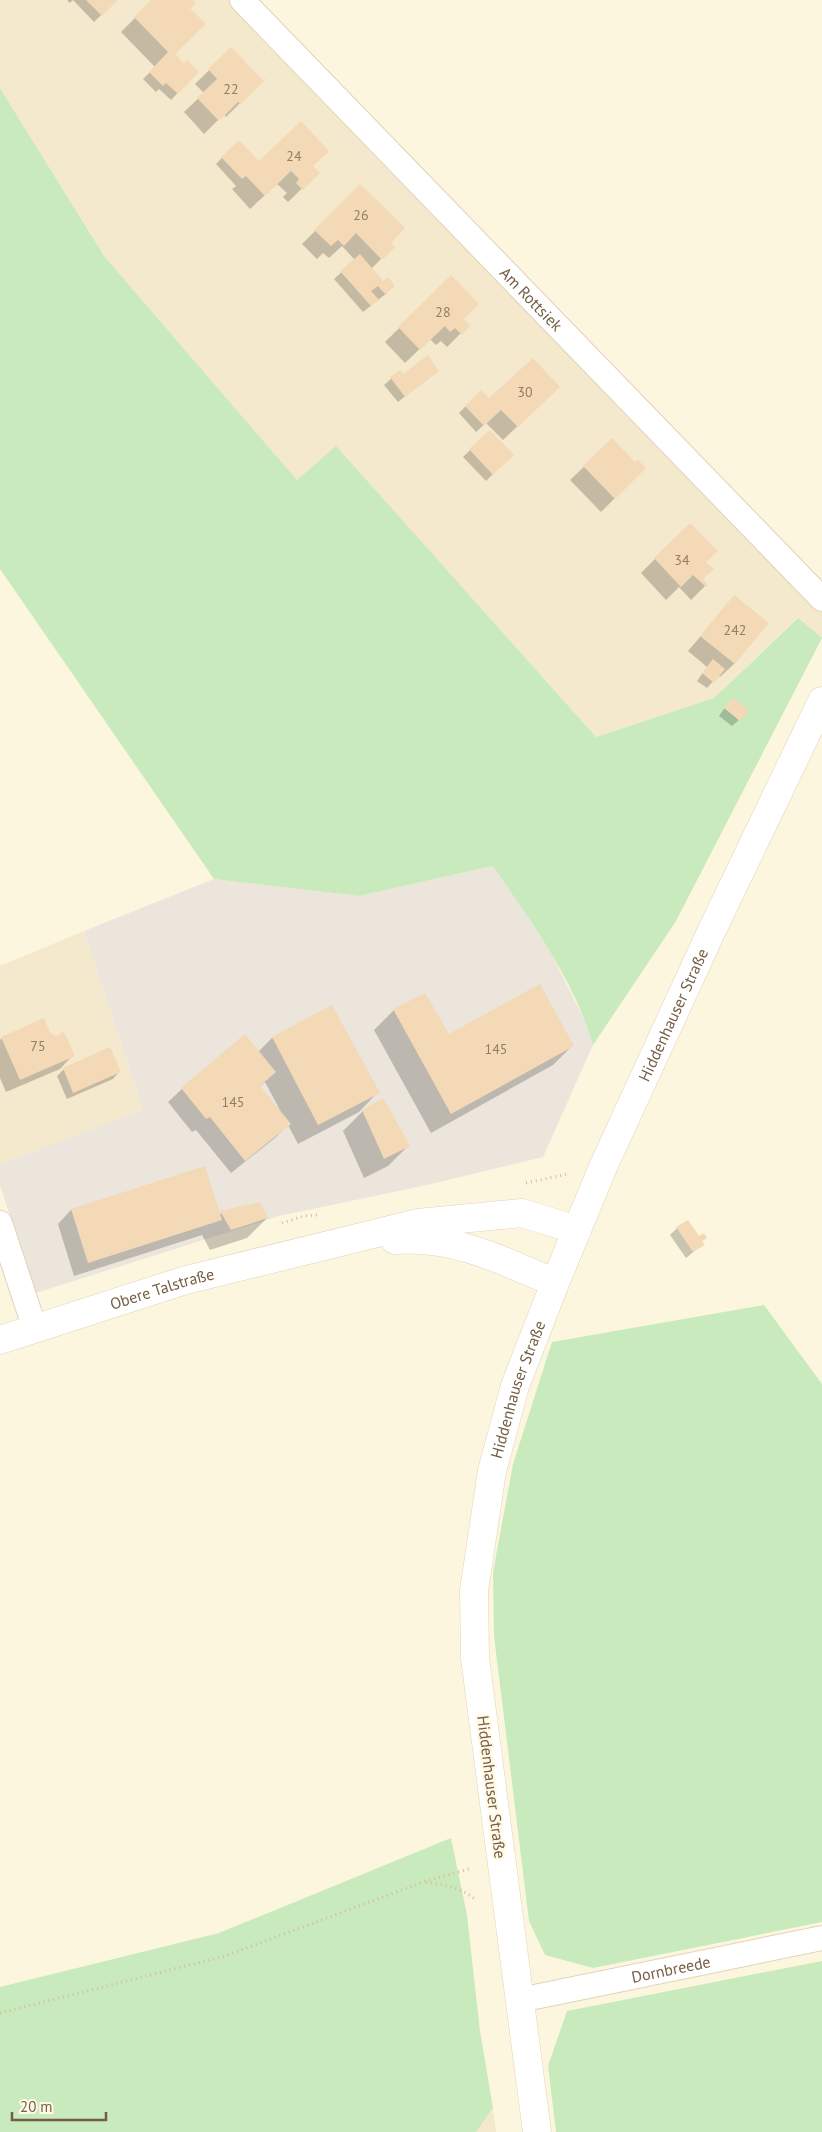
<svg xmlns="http://www.w3.org/2000/svg" width="822" height="2132" viewBox="0 0 822 2132" font-family="'PT Sans',sans-serif">
	<style>
		.residential { fill: #f5e9cd }
		.industrial { fill: #ebe5db }
		.green { fill: #c8eabd }
		.shadow { fill: #0003; fill-rule: evenodd }
		.building { fill: #f3d9b5 }
		.lines { fill: none; stroke-linecap: round; stroke-linejoin: round }
		.minor-casing { stroke: #e1d3bb; stroke-width: 26 }
		.tertiary-casing { stroke: #e1d3bb; stroke-width: 29 }
		.secondary-casing { stroke: #e3d3b5; stroke-width: 29 }
		.path { stroke: #d8bc99; stroke-width: 3; stroke-dasharray: 1 4; stroke-linecap: butt }
		.minor { stroke: #fff; stroke-width: 24 }
		.tertiary { stroke: #fff; stroke-width: 28 }
		.secondary { stroke: #fff; stroke-width: 28 }
		.labels { text-anchor: middle; stroke-width: 5; stroke-linejoin: round; paint-order: stroke }
		.number-label { font-size: 14px; fill: #947d62 }
		.street-label { font-size: 16px; fill: #745e46; stroke: #fff9e6 }
	</style>
	<rect width="100%" height="100%" fill="#fdf6df"/>
	<g class="residential">
		<path d="M0,0h260l562,581v57l-25,-20 -83,80 -118,39 -260,-290 -39,33 -193,-224 -104,-168z"/>
		<path d="M84,931l59,179 -143,54v-198z"/>
		<path d="M493,2108l3,24h-20z"/>
	</g>
	<path class="industrial" d="M494,866l57,87 36,72 6,20 -50,112 -116,28 -148,31 -243,77 -36,-107v-22l143,-54 -59,-179 130,-52 145,17z"/>
	<g class="green">
		<path d="M0,88l104,168 193,224 39,-34 260,291 118,-39 84,-80 24,20 -146,283 -83,124c-19,-66 -62,-123 -100,-179l-134,30 -145,-17 -214,-310z"/>
		<path d="M764,1305l58,79v538l-229,46 -48,-13 -16,-34 -35,-285 -1,-64 20,-108 39,-122z"/>
		<path d="M451,1838l16,77 13,116 13,77 -17,24h-476v-145l219,-54z"/>
		<path d="M822,1961v171h-266l-8,-66 19,-55z"/>
	</g>
	<g class="shadow">
		<path d="M67,0h50l-23,22 -21,-22 -3,3z"/>
		<path d="M153,0h38l-18,54 11,11 14,7 -27,28 -12,-11 -3,3 -13,-13 12,-12 -34,-35z"/>
		<path d="M231,49l31,32 -36,36 -2,-3 -20,20 -20,-22 20,-19 -9,-9z"/>
		<path d="M239,141l20,22 52,3 7,7 -30,29 -5,-5 4,-4 -10,-9 -27,25 -18,-20 4,-3 -20,-22z"/>
		<path d="M360,186l29,57 4,4 -22,22 16,24 -24,19 -29,-33 21,-19 -13,-14 -13,12 -6,-5 -6,6 -15,-15z"/>
		<path d="M451,277l11,42 6,7 -21,21 -6,-6 -5,4 -6,-6 -25,24 -20,-21z"/>
		<path d="M400,371l3,4 34,-4 -39,31 -14,-17z"/>
		<path d="M481,391l8,9h56l-42,40 -17,-17 -10,9 -17,-19z"/>
		<path d="M489,432l23,23 -26,26 -23,-24z"/>
		<path d="M612,440l23,24 10,4 -44,44 -31,-32z"/>
		<path d="M690,524l15,38 -3,17 4,6 -15,15 -12,-13 -13,13 -25,-27z"/>
		<path d="M734,597l33,26 -33,41 -14,13 -2,-1 -11,12 -10,-7 10,-14 -19,-16z"/>
		<path d="M726,706l13,14 -7,6 -13,-10z"/>
		<path d="M394,1010l54,26 125,9 -20,20 -122,68 -57,-103z"/>
		<path d="M49,1033l24,22 -13,14 -54,23 -6,-14v-38l2,-2z"/>
		<path d="M272,1038l106,54 -19,20 -61,32 -10,-19 -13,13 -44,35 -35,-43 -4,2 -24,-30 14,-13 76,-37zM265,1082l16,30 -22,-25z"/>
		<path d="M109,1049l10,23 -6,7 -46,20 -10,-23 6,-6z"/>
		<path d="M363,1111l45,35 -20,20 -24,12 -21,-47z"/>
		<path d="M259,1203l8,15 -20,20 -37,12 -8,-15 -128,41 -16,-52 13,-14 148,4z"/>
		<path d="M677,1228l22,10h7l-5,4 2,2 -17,14 -16,-23z"/>
	</g>
	<g class="building">
		<path d="M86,0h32l-16,16z"/>
		<path d="M151,0h42l3,3 -6,5 16,16 -31,30 9,10 3,-4 12,12 -21,22 -12,-11 -3,3 -14,-14 19,-20 -34,-35z"/>
		<path d="M231,47l32,33 4,-2 -26,26 -3,-2 -19,19 -22,-23 20,-19 -9,-10z"/>
		<path d="M301,121l28,30 -16,15 7,7 -17,17 -7,-7 3,-4 -8,-8 -26,25 -19,-20 -4,3 -21,-22 18,-17 20,21z"/>
		<path d="M360,184l45,44 -14,15 4,4 -13,13 -26,-27 -12,13 -6,-6 -7,6 -17,-16z"/>
		<path d="M360,254l23,27 5,-4 7,9 -10,8 -7,-8 -7,5 8,9 -8,6 -31,-35z"/>
		<path d="M451,275l28,29 -15,15 6,7 -8,9 -7,-7 -5,4 -5,-6 -25,24 -22,-23z"/>
		<path d="M428,355l11,16 -34,26 -15,-20 10,-7 3,4z"/>
		<path d="M533,358l27,29 -42,40 -17,-17 -17,16 -19,-20 16,-16 8,8z"/>
		<path d="M490,430l24,25 -21,20 -24,-26z"/>
		<path d="M612,438l23,24 3,-2 8,8 -31,31 -32,-33z"/>
		<path d="M690,523l28,28 -12,11 8,7 -11,10 5,6 -2,2 -13,-12 -12,12 -27,-29z"/>
		<path d="M734,595l35,28 -34,41 -35,-28z"/>
		<path d="M713,659l12,10 -11,14 -12,-10z"/>
		<path d="M733,698l16,12 -9,11 -16,-13z"/>
		<path d="M540,984l34,62 -123,68 -58,-105 32,-16 24,41z"/>
		<path d="M332,1005l48,88 -62,32 -46,-88z"/>
		<path d="M44,1018l6,14 5,4 9,-4 11,24 -55,24 -19,-43z"/>
		<path d="M245,1034l31,38 -16,14 31,38 -46,37 -35,-44 -4,2 -25,-31z"/>
		<path d="M110,1047l11,25 -48,21 -10,-25z"/>
		<path d="M383,1098l27,48 -26,13 -22,-49z"/>
		<path d="M205,1166l17,54 -134,43 -17,-54z"/>
		<path d="M260,1202l8,16 -37,12 -11,-19z"/>
		<path d="M688,1220l11,16 5,-3 3,5 -5,3 3,4 -12,7 -17,-25z"/>
	</g>
	<g class="lines">
		<defs>
			<g id="minor">
				<path id="s1" d="M242,0l580,599"/>
				<path d="M0,1223l35,106"/>
				<path id="s2" d="M520,2000l302,-62"/>
			</g>
			<g id="tertiary">
				<path d="M395,1240c60,-4 107,20 160,43"/>
				<path id="s3" d="M0,1340l186,-60 232,-57 104,-10 55,17"/>
			</g>
			<g id="secondary">
				<path id="s4" d="M537,2132l-62,-474 -1,-67 18,-120 23,-85 40,-103 48,-116 109,-237 110,-229"/>
			</g>
		</defs>
		<use href="#minor" class="minor-casing"/>
		<use href="#tertiary" class="tertiary-casing"/>
		<use href="#secondary" class="secondary-casing"/>
		<g class="path">
			<path d="M526,1183l42,-9"/>
			<path d="M282,1223l22,-7 13,-1"/>
			<path d="M426,1882c19,3 35,5 50,18"/>
			<path d="M0,2013l225,-57 198,-74 49,-14"/>
		</g>
		<use href="#minor" class="minor"/>
		<use href="#tertiary" class="tertiary"/>
		<use href="#secondary" class="secondary"/>
	</g>
	<g class="labels">
		<g class="number-label">
			<text x="231" y="94">22</text>
			<text x="294" y="161">24</text>
			<text x="361" y="220">26</text>
			<text x="443" y="317">28</text>
			<text x="525" y="397">30</text>
			<text x="682" y="565">34</text>
			<text x="735" y="635">242</text>
			<text x="38" y="1051">75</text>
			<text x="496" y="1054">145</text>
			<text x="233" y="1107">145</text>
		</g>
		<g class="street-label">
			<text dy="6" stroke="none"><textPath href="#s1" startOffset="416">Am Rottsiek</textPath></text>
			<text dy="6" stroke="none"><textPath href="#s4" startOffset="1158">Hiddenhauser Straße</textPath></text>
			<text dy="6" stroke="none"><textPath href="#s3" startOffset="170">Obere Talstraße</textPath></text>
			<text dy="6" stroke="none"><textPath href="#s4" startOffset="752">Hiddenhauser Straße</textPath></text>
			<text transform="translate(492 1787) rotate(83)" y="6">Hiddenhauser Straße</text>
			<text dy="6" stroke="none"><textPath href="#s2" startOffset="154">Dornbreede</textPath></text>
		</g>
	</g>
	<path d="M12 2112v8h94v-8" fill="none" stroke="#745e46" stroke-width="2.5"/>
	<text x="20" y="2112" font-size="15" fill="#745e46" stroke="#fff9e6" stroke-width="4" paint-order="stroke">20 m</text>
</svg>
